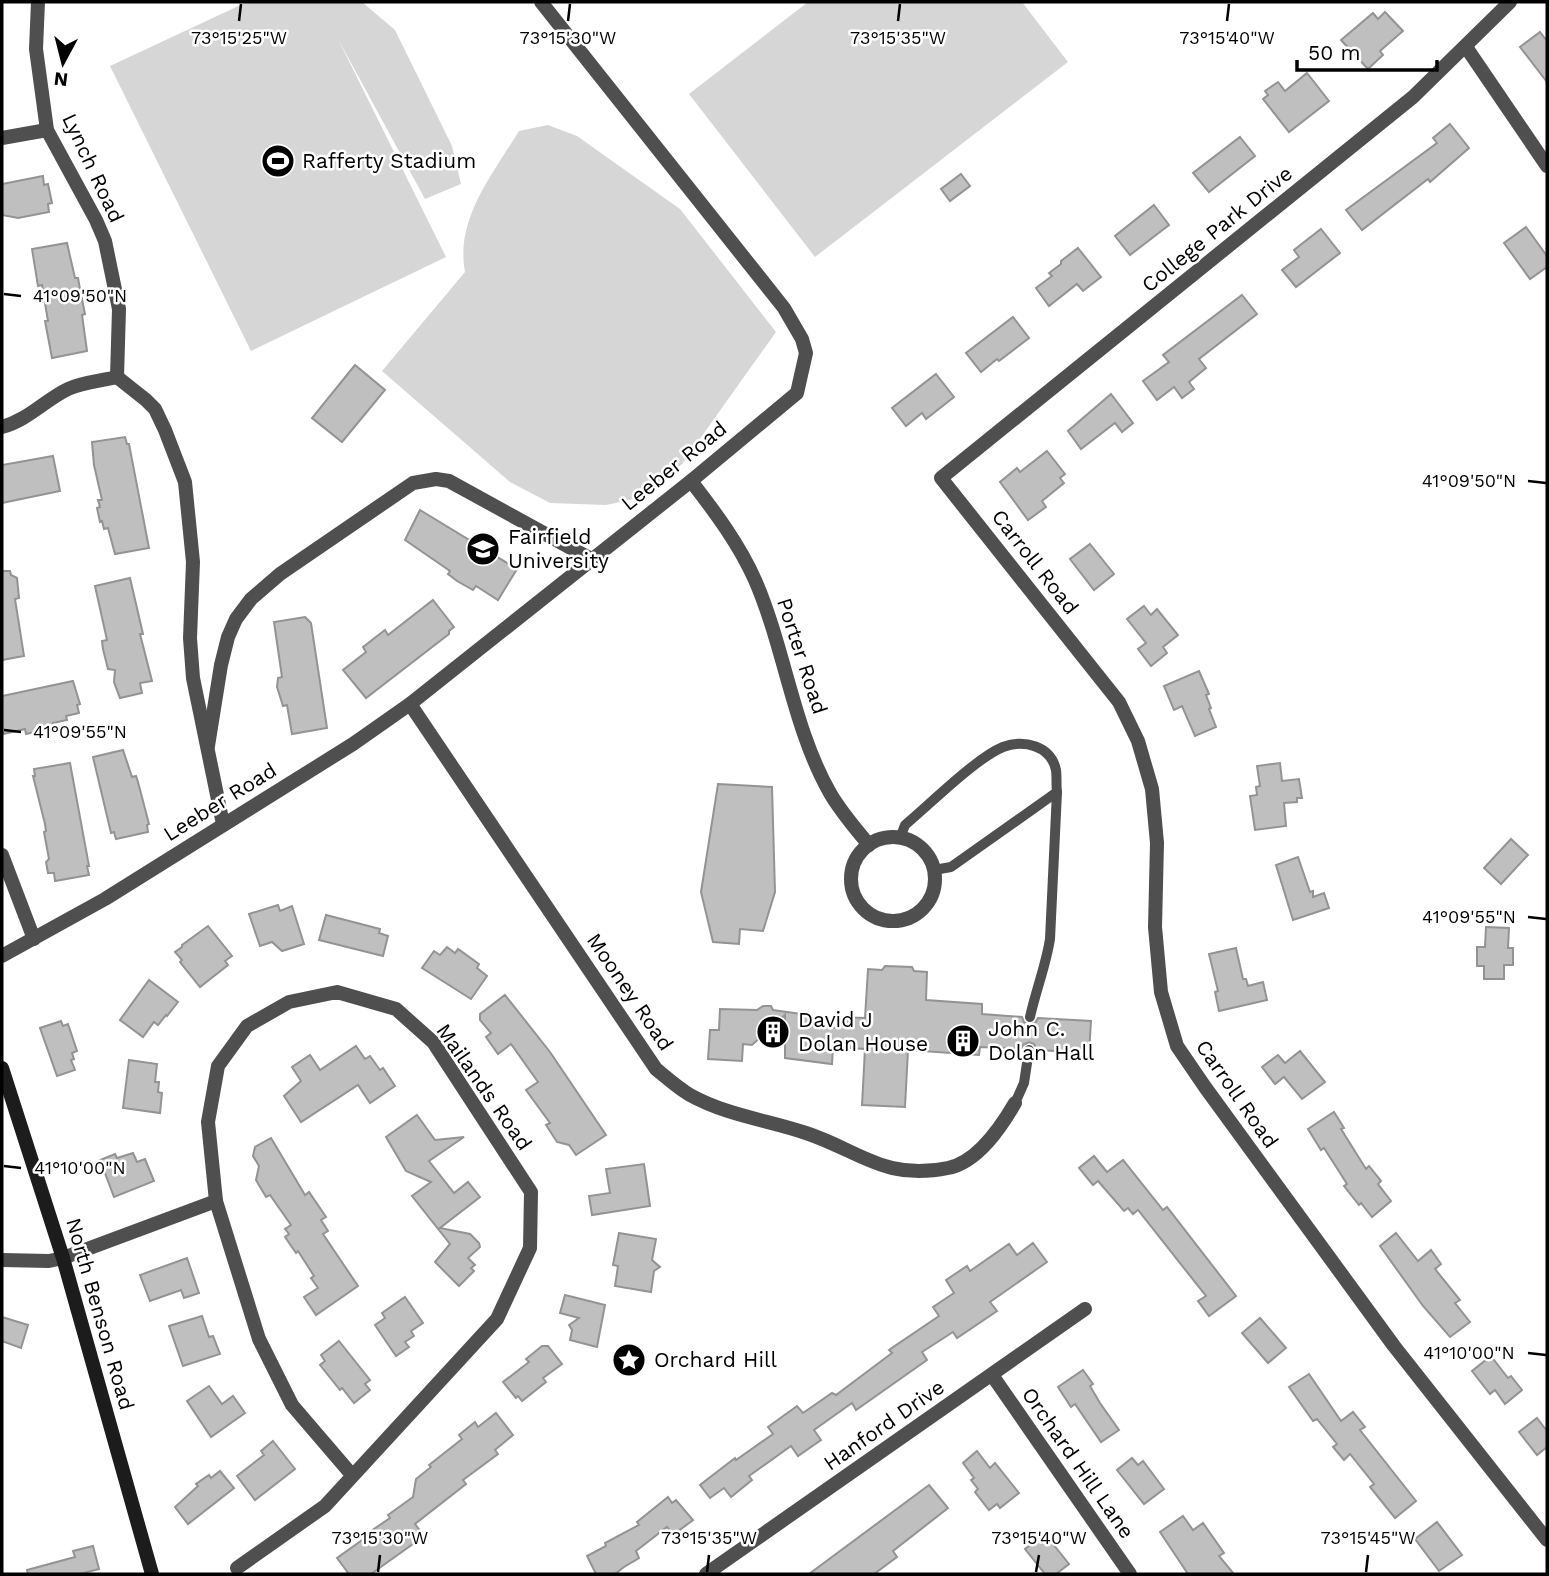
<svg xmlns="http://www.w3.org/2000/svg" width="1549" height="1576" viewBox="0 0 1549 1576" font-family="'Work Sans',sans-serif">
	<style>
		.green { fill: #d6d6d6 }
		.building { fill: #bfbfbf; stroke: #939393; stroke-width: 2 }
		.lines { fill: none; stroke-linecap: round; stroke-linejoin: round }
		.service { stroke: #4f4f4f; stroke-width: 10 }
		.minor { stroke: #4f4f4f; stroke-width: 14 }
		.secondary { stroke: #1c1c1c; stroke-width: 14 }
		.ticks { fill: none; stroke: #000; stroke-width: 2.5 }
		.labels { text-anchor: middle; stroke-width: 5; stroke-linejoin: round; paint-order: stroke }
		.poi-label { font-size: 21px; fill: #000; stroke: #fff; text-anchor: start }
		.street-label { font-size: 21px; fill: #000; stroke: #fff }
		.ticks-label { font-size: 18px; text-anchor: middle; fill: #000; stroke: #fff; stroke-width: 5; stroke-linejoin: round; paint-order: stroke }
	</style>
	<rect width="100%" height="100%" fill="#fff"/>
	<g class="green">
		<path d="M247,2h115l33,28 57,116 9,38 -36,15 -87,-160 108,218 -195,94 -141,-285z"/>
		<path d="M808,2h214l46,60 -253,195 -126,-163z"/>
		<path d="M548,125l29,11 103,73 96,123 -94,132 -38,33 -38,8 -56,-2 -40,-21 -128,-111 83,-99c-10,-53 28,-98 54,-141z"/>
	</g>
	<g class="building">
		<path d="M1385,12l18,19 -23,20 3,4 -15,14 -27,-29 32,-27 5,6z"/>
		<path d="M1540,32l7,9v41l-27,-35z"/>
		<path d="M1307,73l22,28 -40,31 -26,-33 5,-4 -3,-4 13,-9 7,9z"/>
		<path d="M1450,124l19,24 -39,34 -2,-3 -66,51 -16,-20 91,-67 -4,-5z"/>
		<path d="M1240,137l15,19 -46,36 -16,-19z"/>
		<path d="M961,174l9,12 -20,15 -9,-12z"/>
		<path d="M43,176l1,9 4,-1 4,19 -4,1 1,8 -31,6 -16,-3v-31z"/>
		<path d="M1154,205l15,20 -39,30 -15,-19z"/>
		<path d="M1526,227l21,29v11l-17,12 -26,-36z"/>
		<path d="M1321,229l19,24 -44,34 -14,-17 17,-13 -5,-7z"/>
		<path d="M67,243l8,35h3l2,11 5,25 -3,1 5,36 -35,7 -7,-37h3l-6,-36 -4,1 -6,-37z"/>
		<path d="M1078,248l23,29 -18,14 -6,-7 -28,22 -13,-18 16,-12 -3,-3 12,-9v-3z"/>
		<path d="M1242,295l15,19 -58,45 7,9 -17,14 5,7 -12,9 -8,-11 -17,13 -14,-19 26,-19 -6,-7z"/>
		<path d="M1013,317l16,21 -30,23 -2,-2 -16,13 -15,-19z"/>
		<path d="M355,365l30,25 -43,52 -30,-24z"/>
		<path d="M936,374l18,23 -28,22 -4,-6 -16,13 -14,-18z"/>
		<path d="M1111,394l22,29 -11,9 -7,-9 -34,26 -13,-18z"/>
		<path d="M125,437l2,7h2l20,104 -34,6 -7,-26 -4,1 -2,-8 -2,1 -3,-14 3,-1 -2,-7h4l-8,-35 -2,-23z"/>
		<path d="M1047,451l18,23 -5,4 4,5 -22,18 4,6 -18,13 -28,-38 17,-14 3,4z"/>
		<path d="M53,456l7,35 -58,12v-38z"/>
		<path d="M420,510l97,59 -19,31 -22,-14 -3,4 -16,-9 -9,-7 2,-3 -45,-31z"/>
		<path d="M1090,544l24,30 -20,16 -24,-31z"/>
		<path d="M2,571h8l1,4 6,3 2,20 -4,1 9,57 -22,4z"/>
		<path d="M130,578l13,56h-3l12,47 -12,2 2,10 -22,5 -6,-16 1,-12 -7,-1 -5,-20 -1,-8 5,-1 -12,-54z"/>
		<path d="M433,600l21,27 -5,4v3l-83,64 -23,-28 23,-18 -3,-5 22,-17 3,5z"/>
		<path d="M1144,606l7,9 6,-6 21,26 -15,12 4,6 -16,13 -13,-17 8,-6 -19,-24z"/>
		<path d="M305,617l6,6 16,105 -35,6 -5,-29 -4,1 -6,-19 1,-9 4,-1 -8,-55z"/>
		<path d="M1199,671l10,23 -3,1 5,13 -2,1 7,18 -21,9 -13,-30 -8,4 -10,-24z"/>
		<path d="M73,681l7,23 -3,1 2,8 -13,3 1,4 -14,3 1,4 -28,7 -1,-5 -21,5 -2,-2v-36z"/>
		<path d="M123,750l9,27 4,-1 2,6 11,42 -2,1 1,7 -32,7 -2,-7 -3,1 -18,-76z"/>
		<path d="M70,763l19,103h-2l2,9 -34,6 -1,-8h-6l-2,-11 3,-3 -5,-27 2,-1 -1,-7 -12,-48h2l-1,-7z"/>
		<path d="M1280,763l2,18 17,-2 3,19h-5v4l-13,1 2,23 -31,4 -5,-34 7,-1 -1,-8 4,-1 -3,-20z"/>
		<path d="M718,784l54,3 3,105 -12,39 -23,-2 -1,15 -26,-2 -12,-50z"/>
		<path d="M1511,839l17,16 -27,29 -17,-16z"/>
		<path d="M1298,857l12,35 3,-1v6l11,-4 5,15 -36,12 -17,-55z"/>
		<path d="M278,905l2,6 12,-5 12,38 -22,7 -10,-9 -12,4 -11,-32z"/>
		<path d="M326,915l54,14 -1,4 9,3 -5,20 -64,-16z"/>
		<path d="M208,926l24,30 -7,5 3,4 -28,22 -20,-25 2,-2 -7,-8 7,-5v-2z"/>
		<path d="M1486,927l23,1 -1,20h5v17h-9v14h-20v-13h-7v-19h8z"/>
		<path d="M447,947l8,6 3,-4 21,15 -2,4 10,8 -16,23 -49,-31 12,-17 6,4z"/>
		<path d="M1236,948l7,31h3l2,7 15,-4 4,18 -48,11 -4,-19 3,-1 -9,-37z"/>
		<path d="M885,966l27,1 2,4 13,1 -1,28 56,4v10l40,3 2,5 5,3 6,-2 3,-5 53,3 -2,32 -52,-3 -3,-6 -5,-2 -6,3 -2,4 -41,-2 -1,8 -71,-5 -3,57 -43,-2 3,-56 -32,-2 -1,17 -47,-6v-43l-33,30 -9,-1 -1,17 -34,-2 2,-29h9l1,-21 37,1 6,-4h8l2,4 36,5 -1,11 29,2v-11l28,1 3,-49 14,1z"/>
		<path d="M149,980l29,22 -11,14 -1,-1 -8,10 -4,-3 -11,15 -23,-17z"/>
		<path d="M505,995l45,57 56,83 -30,20 -7,-10 -12,-3 -11,-17 4,-2 -24,-33 12,-8 -27,-38 -13,10 -12,-17 5,-4 -11,-13v-6z"/>
		<path d="M61,1021l2,5 5,-2 9,27 -5,2 2,6 -3,1 4,10 -18,6 -17,-48z"/>
		<path d="M356,1046l9,13 5,-3 10,14 3,-2 12,18 -25,17 -12,-18 -57,37 -17,-26 17,-15 -9,-14 18,-12 10,15z"/>
		<path d="M1300,1051l25,31 -23,17 -18,-22 -9,7 -13,-17 16,-12 7,8z"/>
		<path d="M129,1060l28,4 -2,18h4l-1,10 4,1 -2,20 -37,-5z"/>
		<path d="M1334,1112l10,16 -3,1 25,40 3,-3 12,15 -3,3 13,17 -19,16 -11,-14 -2,2 -15,-19 3,-2 -23,-36 -3,2 -13,-21z"/>
		<path d="M417,1115l18,25 29,-3 -35,24 25,32 14,-11 12,15 -40,31 30,6 9,9 1,4 -12,11 7,7 -4,3 3,3 -15,15 -24,-24 15,-18 -38,-48 19,-14 -25,-11 -20,-34z"/>
		<path d="M271,1138l34,57 4,-3 17,25 -5,3 7,11 -5,3 35,52 -42,29 -12,-18 14,-9 -7,-10 3,-2 -16,-25 -2,2 -11,-16 4,-3 -4,-5 6,-4 -21,-30 -4,2 -10,-17 3,-14 -6,-10 2,-9z"/>
		<path d="M133,1153l4,9 8,-3 9,22 -40,16 -14,-37 15,-6 2,4z"/>
		<path d="M1094,1156l13,16 16,-12 40,50 4,-3 69,89 -27,20 -11,-15 8,-5 -68,-86 -5,4 -5,-6 -4,3 -26,-30 -5,4 -14,-17z"/>
		<path d="M644,1164l6,42 -58,9 -3,-19 21,-3 -4,-24z"/>
		<path d="M619,1233l37,6 -4,21 8,7 -6,4 -3,21 -36,-6 3,-20 -5,-1z"/>
		<path d="M1396,1233l22,28 13,-11 10,14 -6,5 25,31 -5,3 15,19 -20,15 -27,-31 -43,-60z"/>
		<path d="M1033,1243l14,19 -57,40 7,9 -40,27 -4,-6 -31,20 5,8 -71,50 -4,-7 -38,27 7,10 -23,16 -7,-10 -42,30 3,4 -21,17 -7,-9 -14,10 -10,-13 35,-27 1,2 37,-26 -5,-7 29,-21 6,7 29,-20 4,2 56,-42 -3,-3 50,-34 -6,-9 21,-14 -8,-13 21,-14 3,5 39,-27 8,11z"/>
		<path d="M187,1258l12,35 -15,5 -3,-8 -31,11 -10,-26z"/>
		<path d="M565,1295l40,10 -8,42 -27,-7 2,-10 -3,-5 10,-7 -19,-5z"/>
		<path d="M405,1297l18,26 -12,8 3,5 -9,6 4,5 -13,9 -21,-31 10,-7 -3,-5z"/>
		<path d="M202,1316l7,21 4,-1 7,18 -37,12 -14,-40z"/>
		<path d="M2,1317l26,8 -7,23 -19,-7z"/>
		<path d="M1260,1318l26,30 -18,15 -26,-30z"/>
		<path d="M339,1341l31,39 -5,4 5,6 -16,13 -12,-15 -2,2 -20,-25 5,-4 -4,-6z"/>
		<path d="M542,1346h6l14,18 -19,14 3,4 -24,19 -4,-5 -2,2 -13,-16 26,-20 -3,-3z"/>
		<path d="M1491,1356l17,22 3,-2 11,14 -17,14 -10,-14 -5,4 -18,-23z"/>
		<path d="M1083,1370l10,14 -3,2 10,17 19,27 -18,12 -26,-38 -4,3 -13,-20z"/>
		<path d="M1309,1374l32,47 12,-9 12,15 -5,3 56,71 -21,17 -25,-31 4,-3 -24,-30 -6,6 -11,-13 4,-3 -20,-25 -4,2 -24,-34z"/>
		<path d="M209,1386l13,18 11,-8 12,17 -34,24 -24,-36z"/>
		<path d="M496,1413l17,22 -18,15 3,4 -35,26 3,4 -51,40 9,12 -53,38h-22l-12,-16 35,-25 -1,-2 19,-13 -2,-3 25,-18 3,-18 15,-12 -2,-2 33,-26 -3,-4 16,-13 3,5z"/>
		<path d="M1537,1418l10,13v16l-10,8 -18,-23z"/>
		<path d="M273,1441l22,28 -40,31 -18,-24 27,-21 -3,-4z"/>
		<path d="M977,1451l13,17 5,-5 24,30 -19,15 -3,-4 -8,6 -14,-18 3,-3 -7,-9 3,-2 -11,-15z"/>
		<path d="M1132,1458l6,7 5,-4 21,28 -20,15 -27,-34z"/>
		<path d="M220,1471l14,17 -46,36 -13,-17 23,-21 -2,-2 13,-9 2,3z"/>
		<path d="M929,1485l19,23 -55,43 4,6 -23,17h-65z"/>
		<path d="M668,1497l4,6 4,-3 17,20 -20,15 -6,-8 -31,24 3,7 -15,9 -9,7h-19l-9,-18 19,-10 -1,-3 34,-18 -2,-3z"/>
		<path d="M1183,1516l10,14 10,-7 21,30 -5,3 15,18h-46l-28,-42z"/>
		<path d="M1437,1522l25,33 -23,16 -24,-32z"/>
		<path d="M1045,1534l24,30 -13,10h-11l-20,-25z"/>
		<path d="M93,1546l6,23 -19,5h-52l-1,-4 48,-13 -2,-6z"/>
	</g>
	<g class="lines">
		<g class="service">
			<path d="M900,838l5,-13c24,-20 71,-67 98,-78 21,-8 48,-1 53,23 1,7 0,15 1,22l-7,147c-4,26 -14,51 -20,78"/>
			<path d="M934,870l17,-3 106,-75"/>
			<path d="M1015,1103l9,-20 5,-33"/>
		</g>
		<g class="minor">
			<path d="M38,2l-2,47 11,81 49,90 9,21 14,68 -2,68"/>
			<path d="M1510,2l-97,95 -472,381 178,224 19,39 14,48 5,54 -2,84 6,65 16,54 28,41 189,259 153,194"/>
			<path d="M1466,47l81,119"/>
			<path d="M2,138l45,-8"/>
			<path d="M117,377l29,23 9,9 10,21 20,52 8,80 -3,76 3,40 30,146"/>
			<path d="M2,427c26,-7 43,-27 66,-38 15,-7 33,-8 49,-12"/>
			<path d="M691,481c24,31 48,63 64,99 30,69 38,148 75,213 11,19 25,35 39,52"/>
			<path d="M410,704l246,365c11,9 22,19 34,26 36,20 77,25 116,38 54,18 79,48 142,35 30,-6 53,-41 67,-65"/>
			<path d="M208,746l13,-81 7,-28 8,-18 15,-20 29,-25 133,-91 23,-4 13,2 142,78"/>
			<circle cx="893" cy="879" r="42"/>
			<path d="M2,855l32,84"/>
			<path d="M2,956l103,-57 248,-155 57,-40 281,-223 106,-88 9,-40 -4,-14 -18,-31 -243,-306"/>
			<path d="M2,1260l47,1 14,-3 153,-57"/>
			<path d="M992,1375l138,199"/>
			<path d="M237,1568l88,-62 172,-187 33,-71 1,-56 -98,-150 -37,-33 -59,-17 -48,10 -42,24 -29,40 -10,56 8,79 43,138 33,66 60,70"/>
			<path d="M706,1574l379,-265"/>
		</g>
		<path class="secondary" d="M2,1068l61,190 89,316"/>
	</g>
	<path class="ticks" d="M239,21l2,-17M568,21l2,-17M898,21l2,-17M1227,21l2,-17M4,294l17,2M1528,481l18,2M4,730l17,2M1528,917l18,2M4,1166l17,2M1528,1353l18,2M378,1572l2,-17M707,1572l2,-17M1036,1572l3,-17M1366,1572l2,-17"/>
	<defs>
		<symbol id="stadium-disc" viewBox="-11 -11 22 22"><circle r="9.5" fill="#000" stroke="#fff"/><path d="M0-5a6.5 5 0 1 0 0 10a6.5 5 0 1 0 0-10ZM-3.5-1.8h7v3.6h-7Z" fill="#fff"/></symbol>
		<symbol id="university-disc" viewBox="-11 -11 22 22"><circle r="9.5" fill="#000" stroke="#fff"/><path d="M0-5L7-2L0 1L-7-2ZM-4 1L0 2.5L4 1V4Q0 6-4 4Z" fill="#fff"/></symbol>
		<symbol id="building-disc" viewBox="-11 -11 22 22"><circle r="9.5" fill="#000" stroke="#fff"/><path d="M-4-6H4V6H1V3H-1V6H-4ZM-2.5-4.3h1.7v1.8h-1.7ZM.8-4.3h1.7v1.8H.8ZM-2.5-1h1.7V.8h-1.7ZM.8-1h1.7V.8H.8Z" fill="#fff"/></symbol>
		<symbol id="sight-disc" viewBox="-11 -11 22 22"><circle r="9.5" fill="#000" stroke="#fff"/><path d="M0-6L1.8-2.2L6-1.7L2.9 1.2L3.7 5.4L0 3.3L-3.7 5.4L-2.9 1.2L-6-1.7L-1.8-2.2Z" fill="#fff"/></symbol>
	</defs>
	<g fill-rule="evenodd">
		<use href="#stadium-disc" x="259" y="142" width="38" height="38"/>
		<use href="#university-disc" x="464" y="530" width="38" height="38"/>
		<use href="#building-disc" x="754" y="1013" width="38" height="38"/>
		<use href="#building-disc" x="944" y="1022" width="38" height="38"/>
		<use href="#sight-disc" x="610" y="1341" width="38" height="38"/>
	</g>
	<g class="labels">
		<g class="poi-label">
			<text x="302" y="168">Rafferty Stadium</text>
			<text x="508" y="544">Fairfield<tspan x="508" dy="24">University</tspan></text>
			<text x="798" y="1027">David J<tspan x="798" dy="24">Dolan House</tspan></text>
			<text x="988" y="1036">John C.<tspan x="988" dy="24">Dolan Hall</tspan></text>
			<text x="654" y="1367">Orchard Hill</text>
		</g>
		<g class="street-label">
			<text transform="translate(93 168) rotate(65)" y="7">Lynch Road</text>
			<text transform="translate(1217 229) rotate(-39)" y="7">College Park Drive</text>
			<text transform="translate(674 466) rotate(-39)" y="7">Leeber Road</text>
			<text transform="translate(1035 562) rotate(52)" y="7">Carroll Road</text>
			<text transform="translate(802 656) rotate(72)" y="7">Porter Road</text>
			<text transform="translate(220 802) rotate(-32)" y="7">Leeber Road</text>
			<text transform="translate(630 992) rotate(56)" y="7">Mooney Road</text>
			<text transform="translate(484 1087) rotate(55)" y="7">Mailands Road</text>
			<text transform="translate(1237 1094) rotate(55)" y="7">Carroll Road</text>
			<text transform="translate(100 1314) rotate(74)" y="7">North Benson Road</text>
			<text transform="translate(884 1425) rotate(-35)" y="7">Hanford Drive</text>
			<text transform="translate(1078 1463) rotate(55)" y="7">Orchard Hill Lane</text>
		</g>
	</g>
	<g class="ticks-label">
		<text x="239" y="44">73°15'25"W</text>
		<text x="568" y="44">73°15'30"W</text>
		<text x="898" y="44">73°15'35"W</text>
		<text x="1227" y="44">73°15'40"W</text>
		<text x="80" y="302">41°09'50"N</text>
		<text x="1469" y="487">41°09'50"N</text>
		<text x="80" y="738">41°09'55"N</text>
		<text x="1469" y="923">41°09'55"N</text>
		<text x="80" y="1174">41°10'00"N</text>
		<text x="1469" y="1359">41°10'00"N</text>
		<text x="380" y="1544">73°15'30"W</text>
		<text x="709" y="1544">73°15'35"W</text>
		<text x="1039" y="1544">73°15'40"W</text>
		<text x="1368" y="1544">73°15'45"W</text>
	</g>
	<rect width="1549" height="1576" fill="none" stroke="#000000" stroke-width="7"/>
	<g transform="translate(63 63) rotate(187)" stroke="#ffffff" stroke-width="5" paint-order="stroke">
	<path d="M0-5L12 26L0 18L-12 26Z" fill="#000000"/>
	<text y="-10" font-size="19" font-weight="bold" text-anchor="middle" fill="#000000">N</text>
	</g>
	<path d="M1297 60v10h140v-10" fill="none" stroke="#000000" stroke-width="3.5"/>
	<text x="1308" y="60" font-size="21" fill="#000000" stroke="#ffffff" stroke-width="5" paint-order="stroke">50 m</text>
</svg>
